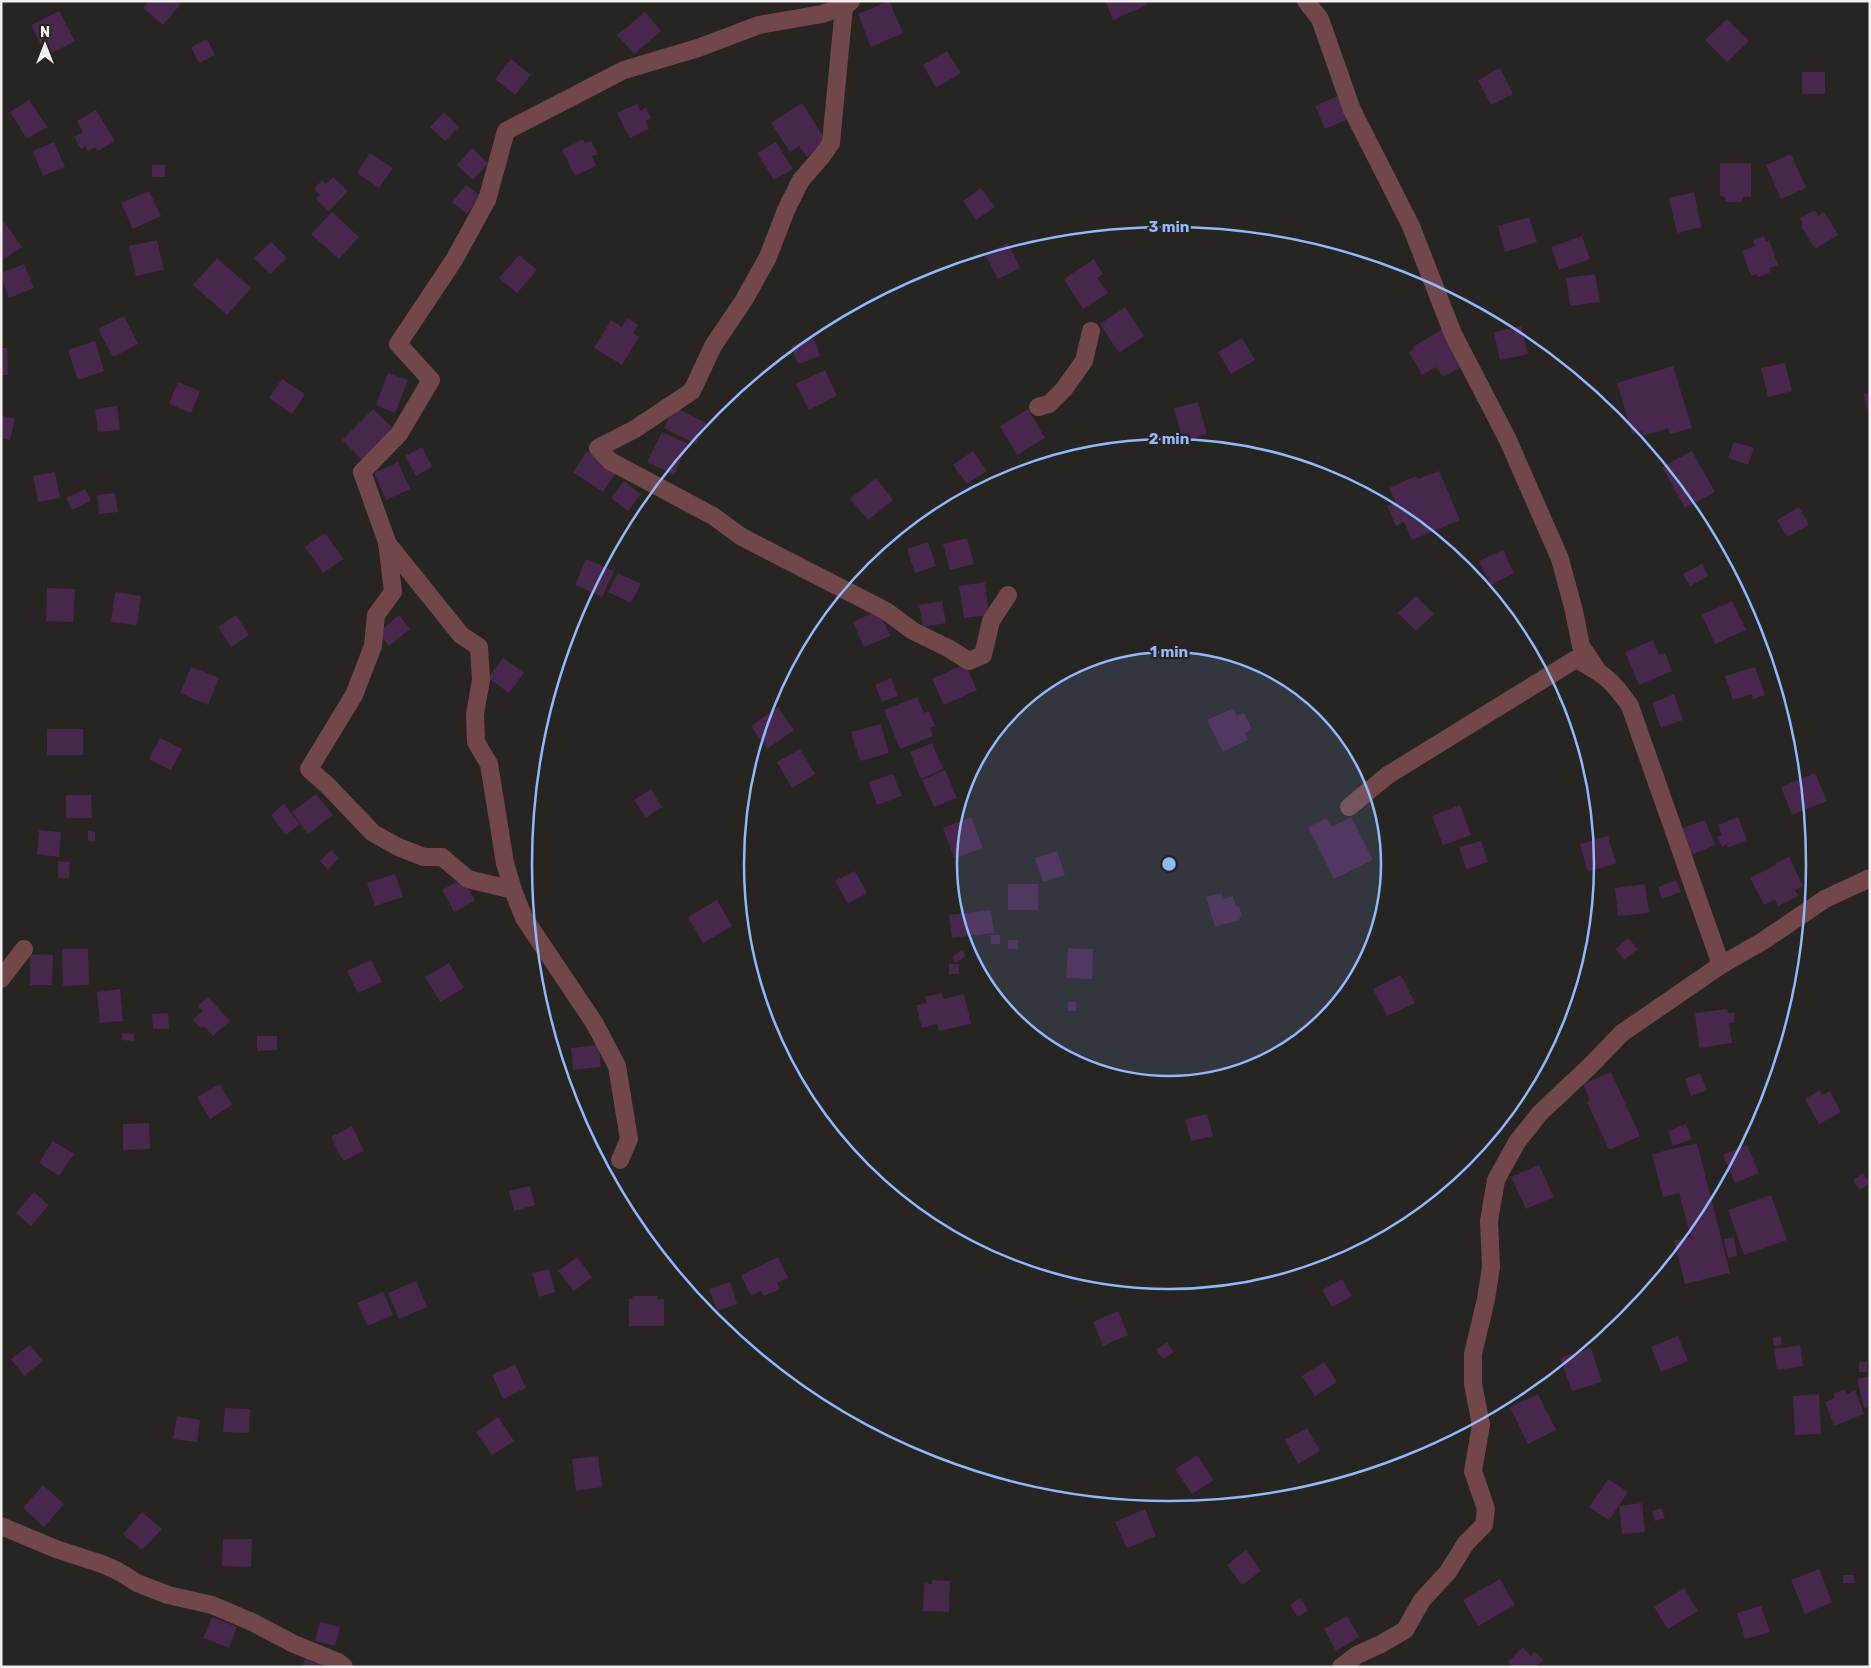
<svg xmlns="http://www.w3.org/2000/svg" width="1871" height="1668" viewBox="0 0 1871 1668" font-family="Rubik,sans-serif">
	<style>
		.building { fill: #47274c }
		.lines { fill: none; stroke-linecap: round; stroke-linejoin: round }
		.minor { stroke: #724749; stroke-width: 18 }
		.ring { fill: none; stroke: #91b8fd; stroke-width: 2.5 }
		.centre { fill: #91b8fd; stroke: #262521; stroke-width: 2.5 }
		.ring-label { font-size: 15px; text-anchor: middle; font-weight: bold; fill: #91b8fd; stroke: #262521; stroke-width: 4.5; stroke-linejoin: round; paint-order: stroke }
	</style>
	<rect width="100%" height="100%" fill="#262521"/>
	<g class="building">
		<path d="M149,1h27l4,4 -17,20 -20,-17z"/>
		<path d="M889,1l14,32 -32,14 -13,-33z"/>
		<path d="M1105,1h40l2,4 -34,15z"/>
		<path d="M59,11l16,30 -28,15 -16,-31z"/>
		<path d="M645,12l16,19 -27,23 -17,-19z"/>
		<path d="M1727,19l22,22 -22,21 -22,-22z"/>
		<path d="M207,39l8,16 -16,8 -8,-16z"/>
		<path d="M947,51l14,22 -25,15 -13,-23z"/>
		<path d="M511,59l20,16 -16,20 -20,-16z"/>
		<path d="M1500,68l13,26 -22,11 -13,-25z"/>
		<rect x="1802" y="72" width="23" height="22"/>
		<path d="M1337,96l11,23 -23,10 -10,-23z"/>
		<path d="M29,100l18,27 -20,12 -17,-27z"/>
		<path d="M802,103l26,41 -21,13 -8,-11 -9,6 -19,-29z"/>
		<path d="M637,104l3,7 6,-3 5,10 -5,3 3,8 -19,9 -13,-25z"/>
		<path d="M96,110l19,31 -17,10 -3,-4 -7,4 -3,-5 -4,3 -7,-12 9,-5 -6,-11z"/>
		<path d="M444,112l15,15 -14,14 -15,-14z"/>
		<path d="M583,139l2,4 6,-2 7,13 -6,2 4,10 -21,10 -13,-26z"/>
		<path d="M54,142l11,25 -22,9 -10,-25z"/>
		<path d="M776,142l17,27 -19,11 -17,-27z"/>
		<path d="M472,148l16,15 -15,17 -16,-15z"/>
		<path d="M370,153l23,15 -14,20 -22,-15z"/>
		<path d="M1791,154l15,34 -25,11 -15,-34z"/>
		<path d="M1720,163h31v34h-9v5h-17v-5l-5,-1z"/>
		<rect x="152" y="165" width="13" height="12"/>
		<path d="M333,177l15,14 -19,20 -13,-12 4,-4 -6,-6 8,-9 4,4z"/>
		<path d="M466,185l15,11 -14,18 -15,-12z"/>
		<path d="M981,188l14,19 -19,13 -13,-19z"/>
		<path d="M149,191l12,25 -28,13 -12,-26z"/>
		<path d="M1694,192l7,35 -24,6 -8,-35z"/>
		<path d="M1815,210l3,6 6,-4 14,23 -23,14 -14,-23 2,-1 -3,-7z"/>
		<path d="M332,212l27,25 -20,22 -28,-25z"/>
		<path d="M1,217l21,30 -19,13 -2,-2z"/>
		<path d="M1529,217l8,25 -32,10 -7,-26z"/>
		<path d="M1582,236l8,23 -31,11 -8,-23z"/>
		<path d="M1764,236l2,6 3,-2 9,25 -9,3 2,4 -13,5 -1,-3 -6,2 -9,-25 13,-5 -2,-6z"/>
		<path d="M157,240l7,30 -28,6 -7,-30z"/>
		<path d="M271,242l16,16 -17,16 -16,-16z"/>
		<path d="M1008,243l12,25 -22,11 -13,-25z"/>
		<path d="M519,255l18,15 -20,23 -18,-15z"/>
		<path d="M217,258l34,30 -24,27 -34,-30z"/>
		<path d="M1094,259l9,15 -6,4 11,15 -25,16 -19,-30z"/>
		<path d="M24,264l10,24 -25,10 -8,-21v-4z"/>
		<path d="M1595,274l5,28 -30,4 -4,-28z"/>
		<path d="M1125,307l19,29 -25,17 -19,-29z"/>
		<path d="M124,316l14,28 -25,13 -15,-28z"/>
		<path d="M627,318l11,7 -5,8 6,4 -17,28 -28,-17 17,-28 11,7z"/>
		<path d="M1521,326l7,28 -28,6 -6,-28z"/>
		<path d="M1442,329l22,36 -21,12 -7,-10 -14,8 -13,-23 5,-3 -1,-2z"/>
		<path d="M814,338l6,18 -22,8 -7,-18z"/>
		<path d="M1242,338l13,22 -24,14 -13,-22z"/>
		<path d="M95,341l9,30 -26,9 -10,-30z"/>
		<path d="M1,348h6l1,27h-7z"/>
		<path d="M1785,363l7,28 -24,6 -7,-29z"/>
		<path d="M1673,366l19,62 -22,6 -2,-6 -25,8 -1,-5 -10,3 -15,-51z"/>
		<path d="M825,370l12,26 -28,14 -13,-26z"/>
		<path d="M388,373l20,7 -13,33 -19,-8z"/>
		<path d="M282,379l23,15 -13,20 -23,-16z"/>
		<path d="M178,382l22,9 -9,22 -22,-9z"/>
		<path d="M1870,393v25h-1l-5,-24z"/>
		<path d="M1198,402l9,32 -24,7 -9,-33z"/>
		<path d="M117,406l3,24 -22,2 -3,-23z"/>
		<path d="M674,407l32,16 -10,21 -32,-16z"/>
		<path d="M373,409l21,20 -31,32 -21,-21z"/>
		<path d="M1028,409l17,29 -28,17 -17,-29z"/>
		<path d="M1,415l14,4 -5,21 -9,-2z"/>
		<path d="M662,432l26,12 -14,31 -27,-13z"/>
		<path d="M1734,442l20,6 -6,17 -20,-7z"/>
		<path d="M422,447l10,20 -16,9 -11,-20z"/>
		<path d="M587,451l30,20 -14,21 -30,-20z"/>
		<path d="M973,451l14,20 -20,13 -14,-19z"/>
		<path d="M1692,451l23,41 -30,16 -23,-41z"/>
		<path d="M398,462l12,27 -24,11 -12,-27z"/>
		<path d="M1439,471l21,49 -48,20 -8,-18 -8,4 -9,-20 9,-4 -7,-14 27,-12 2,3z"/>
		<path d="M55,472l5,26 -22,4 -5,-26z"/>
		<path d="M876,478l17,22 -25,20 -18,-21z"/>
		<path d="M624,481l17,13 -13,17 -17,-13z"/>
		<path d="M85,489l6,12 -19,9 -6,-12z"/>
		<path d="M115,493l3,19 -19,2 -2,-19z"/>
		<path d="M1799,507l10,18 -22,12 -10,-17z"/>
		<path d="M325,533l18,26 -20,14 -18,-26z"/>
		<path d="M967,538l7,26 -24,6 -7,-26z"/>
		<path d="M928,542l8,24 -21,7 -8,-24z"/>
		<path d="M1503,550l11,23 -23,12 -12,-24z"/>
		<path d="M586,559l28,12 -12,26 -27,-12z"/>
		<path d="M1702,564l6,12 -18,10 -7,-12z"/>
		<path d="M618,573l23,11 -10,19 -23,-11z"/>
		<path d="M985,582l4,33 -25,3 -5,-32z"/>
		<path d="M47,588l28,1 -2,33 -27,-1z"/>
		<path d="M115,592l26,4 -4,29 -26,-3z"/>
		<path d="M1416,596l18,18 -18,17 -18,-18z"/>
		<path d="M942,601l4,22 -23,4 -4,-22z"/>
		<path d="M1732,601l14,29 -31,14 -13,-29z"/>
		<path d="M879,610l11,26 -26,11 -11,-25z"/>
		<path d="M236,615l13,20 -18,12 -13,-20z"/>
		<path d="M399,615l11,14 -21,17 -11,-13z"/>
		<path d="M1653,640l6,15 6,-2 7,18 -33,14 -14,-33z"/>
		<path d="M503,658l21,15 -15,20 -21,-15z"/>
		<path d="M965,664l12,26 -33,15 -12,-26z"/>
		<path d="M191,667l28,11 -11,27 -28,-12z"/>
		<path d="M1755,667l10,28 -12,4 -1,-5 -19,6 -8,-24z"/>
		<path d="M891,678l7,18 -16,6 -7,-17z"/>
		<path d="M1674,694l9,26 -22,8 -9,-25z"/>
		<path d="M917,697l7,16 5,-2 6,15 -5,2 3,8 -33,13 -16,-39z"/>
		<path d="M778,707l16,23 -27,19 -16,-23z"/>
		<path d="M1233,708l4,8 7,-3 8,16 -7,4 3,7 -25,12 -16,-32z"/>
		<path d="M881,724l8,29 -29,8 -9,-29z"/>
		<rect x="47" y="729" width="36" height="26"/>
		<path d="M160,738l22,11 -11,21 -22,-11z"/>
		<path d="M932,743l11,26 -22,10 -11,-27z"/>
		<path d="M800,749l15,25 -23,14 -15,-26z"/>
		<path d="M945,770l12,28 -23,9 -12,-27z"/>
		<path d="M1815,773l12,28 -35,14 -11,-28z"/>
		<path d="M893,774l9,22 -25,9 -8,-23z"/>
		<path d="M651,789l11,18 -16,11 -12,-18z"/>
		<path d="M316,794l17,21 -25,19 -16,-22z"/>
		<path d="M66,795h25l1,23h-26z"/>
		<path d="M284,804l16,20 -14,11 -15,-20z"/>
		<path d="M1460,805l11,30 -28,10 -11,-29z"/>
		<path d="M971,817l12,31 -29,10 -11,-30z"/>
		<path d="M1351,817l22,43 -39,19 -26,-52 19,-9 4,9z"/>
		<path d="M1738,817l9,23 -19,8 -1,-4 -5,3 -5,-10 5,-2 -4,-10z"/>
		<path d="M1705,820l10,25 -24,10 -11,-26z"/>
		<path d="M39,830l22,2 -2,25 -22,-3z"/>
		<path d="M88,831l7,1v10l-7,-1z"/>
		<path d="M1608,836l8,27 -28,9 -8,-28z"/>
		<path d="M1481,841l7,21 -22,7 -7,-22z"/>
		<path d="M331,850l8,8 -11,12 -8,-9z"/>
		<path d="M1057,851l8,24 -22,7 -8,-24z"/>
		<path d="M1789,857l14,29 -8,4 3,6 -20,10 -3,-6 -11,5 -14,-27 26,-13v-2z"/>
		<path d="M58,861l12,1 -1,16h-11z"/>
		<path d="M855,871l12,22 -19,11 -13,-23z"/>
		<path d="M395,874l8,23 -28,9 -8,-23z"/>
		<path d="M463,878l12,23 -21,11 -12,-22z"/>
		<path d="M1676,880l5,12 -19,7 -4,-12z"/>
		<rect x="1008" y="884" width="30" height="26"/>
		<path d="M1645,884l4,29 -31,3 -3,-28z"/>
		<path d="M1222,893l2,6 9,-3 3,11 3,-1 3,10 -3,1 1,3 -25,7 -9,-30z"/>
		<path d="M717,900l15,26 -29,17 -15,-26z"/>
		<path d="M991,910l3,23 -42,5 -3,-23z"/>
		<rect x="991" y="935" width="9" height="9"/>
		<path d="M1628,938l10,11 -14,11 -9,-11z"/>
		<rect x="1008" y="940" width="10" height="9"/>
		<path d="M1068,948l25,1 -1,30 -26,-1z"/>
		<path d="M62,949h26l1,36 -26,1z"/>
		<path d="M962,950l4,6 -11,7 -3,-6z"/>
		<path d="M30,954l23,1 -1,30h-22z"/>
		<path d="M371,960l11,22 -24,11 -11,-22z"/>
		<path d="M449,963l15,25 -24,14 -15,-25z"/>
		<rect x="949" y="964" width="10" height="10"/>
		<path d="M1401,975l14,28 -28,13 -14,-27z"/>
		<path d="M120,989l3,32 -23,2 -3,-31z"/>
		<path d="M942,993l2,6 20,-5 7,30 -32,7 -2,-7 -15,4 -6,-23 11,-2 -2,-6z"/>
		<path d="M208,997l22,24 -17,15 -9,-10 -3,2 -8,-8 10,-9 -5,-5z"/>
		<rect x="1068" y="1002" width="8" height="9"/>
		<path d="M1727,1009l1,4h6l1,9 -6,1 3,20 -33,5 -4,-35z"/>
		<path d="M168,1013l1,16h-16l-1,-15z"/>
		<path d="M122,1033l12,1v7l-13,-1z"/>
		<path d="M257,1036h20v14l-20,1z"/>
		<path d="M598,1045l3,22 -28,3 -2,-22z"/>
		<path d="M1611,1072l29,64 -31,14 -22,-48 3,-2 -7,-16z"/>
		<path d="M1700,1073l7,17 -16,6 -6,-17z"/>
		<path d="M220,1084l12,21 -22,14 -13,-22z"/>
		<path d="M1820,1090l2,5 8,-4 11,21 -22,12 -14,-25z"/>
		<path d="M1207,1114l6,22 -22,5 -6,-22z"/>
		<path d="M149,1123l1,26 -27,1v-26z"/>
		<path d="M1686,1124l6,15 -19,7 -5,-15z"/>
		<path d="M352,1126l12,25 -21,10 -12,-24z"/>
		<path d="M53,1141l21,13 -15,22 -20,-13z"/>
		<path d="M1697,1143l33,130 -45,11 -11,-43 17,-4 -12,-44 -16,4 -11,-43z"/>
		<path d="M1747,1145l12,28 -24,10 -12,-28z"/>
		<path d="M1539,1165l15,32 -28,12 -15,-32z"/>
		<path d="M1863,1173l7,10 -10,7 -7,-10z"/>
		<path d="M530,1186l5,19 -21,6 -5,-20z"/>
		<path d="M34,1192l15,13 -18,21 -15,-13z"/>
		<path d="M1771,1195l16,45 -43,15 -16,-45z"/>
		<path d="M1734,1237l3,19 -9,2 -4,-19z"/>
		<path d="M577,1257l15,20 -18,14 -16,-20z"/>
		<path d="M778,1257l10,21 -11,5 3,6 -16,7 -3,-5 -10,5 -10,-21z"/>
		<path d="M549,1269l6,23 -16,5 -7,-24z"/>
		<path d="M1342,1279l10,17 -20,11 -10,-17z"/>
		<path d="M416,1281l11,26 -28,12 -11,-26z"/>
		<path d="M730,1282l7,22 -20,7 -8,-22z"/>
		<path d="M383,1292l10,23 -25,11 -11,-23z"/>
		<path d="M633,1296h25v3h6v27h-35v-27h3z"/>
		<path d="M1118,1311l10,24 -25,11 -10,-24z"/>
		<path d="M1678,1336l10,25 -27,11 -10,-25z"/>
		<path d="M1781,1336l1,9 -8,1 -1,-9z"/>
		<path d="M1167,1342l7,10 -11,7 -7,-9z"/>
		<path d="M30,1345l13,16 -19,15 -13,-17z"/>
		<path d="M1800,1345l3,21 -26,4 -3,-21z"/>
		<path d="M1591,1348l11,34 -30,9 -12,-33z"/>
		<path d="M1324,1362l13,20 -22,14 -13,-20z"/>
		<rect x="1859" y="1362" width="8" height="10"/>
		<path d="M515,1364l11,24 -23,11 -11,-24z"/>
		<path d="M1870,1376v31l-6,1 -7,-29z"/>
		<path d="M1845,1389l2,5 8,-4 9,24 -30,12 -9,-24 10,-4 -2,-4z"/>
		<path d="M1538,1394l18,36 -28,14 -18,-37z"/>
		<path d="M1819,1394l2,40 -26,1 -2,-39z"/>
		<path d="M225,1408l25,1 -1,24 -26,-1z"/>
		<path d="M177,1416l23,4 -3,22 -24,-3z"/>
		<path d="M498,1417l16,24 -22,14 -16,-23z"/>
		<path d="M1307,1428l13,23 -22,13 -13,-24z"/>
		<path d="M1197,1455l17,25 -22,14 -17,-25z"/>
		<path d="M598,1456l4,31 -26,4 -4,-32z"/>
		<path d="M1608,1479l20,13 -19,28 -20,-13z"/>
		<path d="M43,1485l21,19 -20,23 -21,-19z"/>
		<path d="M1642,1503l3,29 -23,2 -3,-28z"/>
		<path d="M1661,1508l4,10 -10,3 -3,-10z"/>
		<path d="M1145,1509l11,27 -29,12 -12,-26z"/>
		<path d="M142,1512l20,17 -20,21 -19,-16z"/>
		<path d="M223,1539h29l-1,28 -29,-1z"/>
		<path d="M1246,1550l15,21 -19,14 -15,-20z"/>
		<path d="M1819,1569l13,33 -27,12 -14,-34z"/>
		<path d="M1843,1575h11l1,8h-12z"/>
		<path d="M1500,1579l15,26 -37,21 -15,-26z"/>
		<path d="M932,1580l18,1 -1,31 -26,-1 1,-28 8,1z"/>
		<path d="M1684,1588l14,23 -30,18 -14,-22z"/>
		<path d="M1300,1598l8,12 -10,7 -8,-12z"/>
		<path d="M1761,1606l9,26 -25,7 -8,-26z"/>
		<path d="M1347,1616l12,21 -23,14 -12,-22z"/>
		<path d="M212,1617l25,10 -8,21 -26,-10z"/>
		<path d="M320,1622l20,5 -5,19 -20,-5z"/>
		<path d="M1523,1647l8,9 3,-4 9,8 -7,7h-23l-5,-5z"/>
		<path d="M305,1659l21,8h-24z"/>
	</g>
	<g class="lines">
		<g class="minor">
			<path d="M1306,1l14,18 32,91 59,116 42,108 55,106 52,119 14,52 7,35 17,25"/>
			<path d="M844,7l-13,136 -9,13 -21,24 -15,30 -18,47 -24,43 -31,46 -21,45 -57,38 -37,19 12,13 103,55 29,21 144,74 27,20 35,17 21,13 14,-6 8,-34 17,-26"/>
			<path d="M1038,407l11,-3 15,-15 20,-28 7,-30"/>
			<path d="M387,543l74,92 18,12 2,33 -6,34 1,28 13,22 16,99 8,27"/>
			<path d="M1349,807l39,-32 188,-116c28,15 36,21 54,47l91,259"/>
			<path d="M1,979l23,-30"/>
			<path d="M620,1160l9,-21 -12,-73 -22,-42 -71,-106 -11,-28 -45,-11 -26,-22h-18l-26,-10 -25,-14 -45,-47 -19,-17 45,-74 19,-49 3,-31 17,-23 -6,-50 -25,-70 37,-38 32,-54 -33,-36 56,-84 33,-60 19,-69 118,-61 74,-22 61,-23 63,-11 22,-7 7,-6"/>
			<path d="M1,1526l55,23 46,15 16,7 19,12 31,12 44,10 40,17 42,22 44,18 6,5"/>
			<path d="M1341,1667l16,-12 24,-11 24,-14 17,-30 26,-28 18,-29 18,-18 2,-16 -13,-38 8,-46 -8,-41v-30l13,-55 5,-32 -2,-46 7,-41 21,-38 23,-29 48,-45 34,-35 99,-68 42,-24 62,-42 45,-21"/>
		</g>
	</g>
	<circle cx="1169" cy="864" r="212" fill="#91b8fd" fill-opacity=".12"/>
	<g class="ring">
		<circle cx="1169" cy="864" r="212"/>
		<circle cx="1169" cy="864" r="425"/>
		<circle cx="1169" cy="864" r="637"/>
	</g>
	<circle cx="1169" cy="864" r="8" class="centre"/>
	<g class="ring-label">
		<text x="1169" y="232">3 min</text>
		<text x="1169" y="444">2 min</text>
		<text x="1169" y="657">1 min</text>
	</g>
	<rect width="1871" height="1668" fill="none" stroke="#f1f0ed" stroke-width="5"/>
	<g transform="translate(45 45)" stroke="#262521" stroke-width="4" paint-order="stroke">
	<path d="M0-4L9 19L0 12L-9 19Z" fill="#f1f0ed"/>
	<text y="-8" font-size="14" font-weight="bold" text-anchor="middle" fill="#f1f0ed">N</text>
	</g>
</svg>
